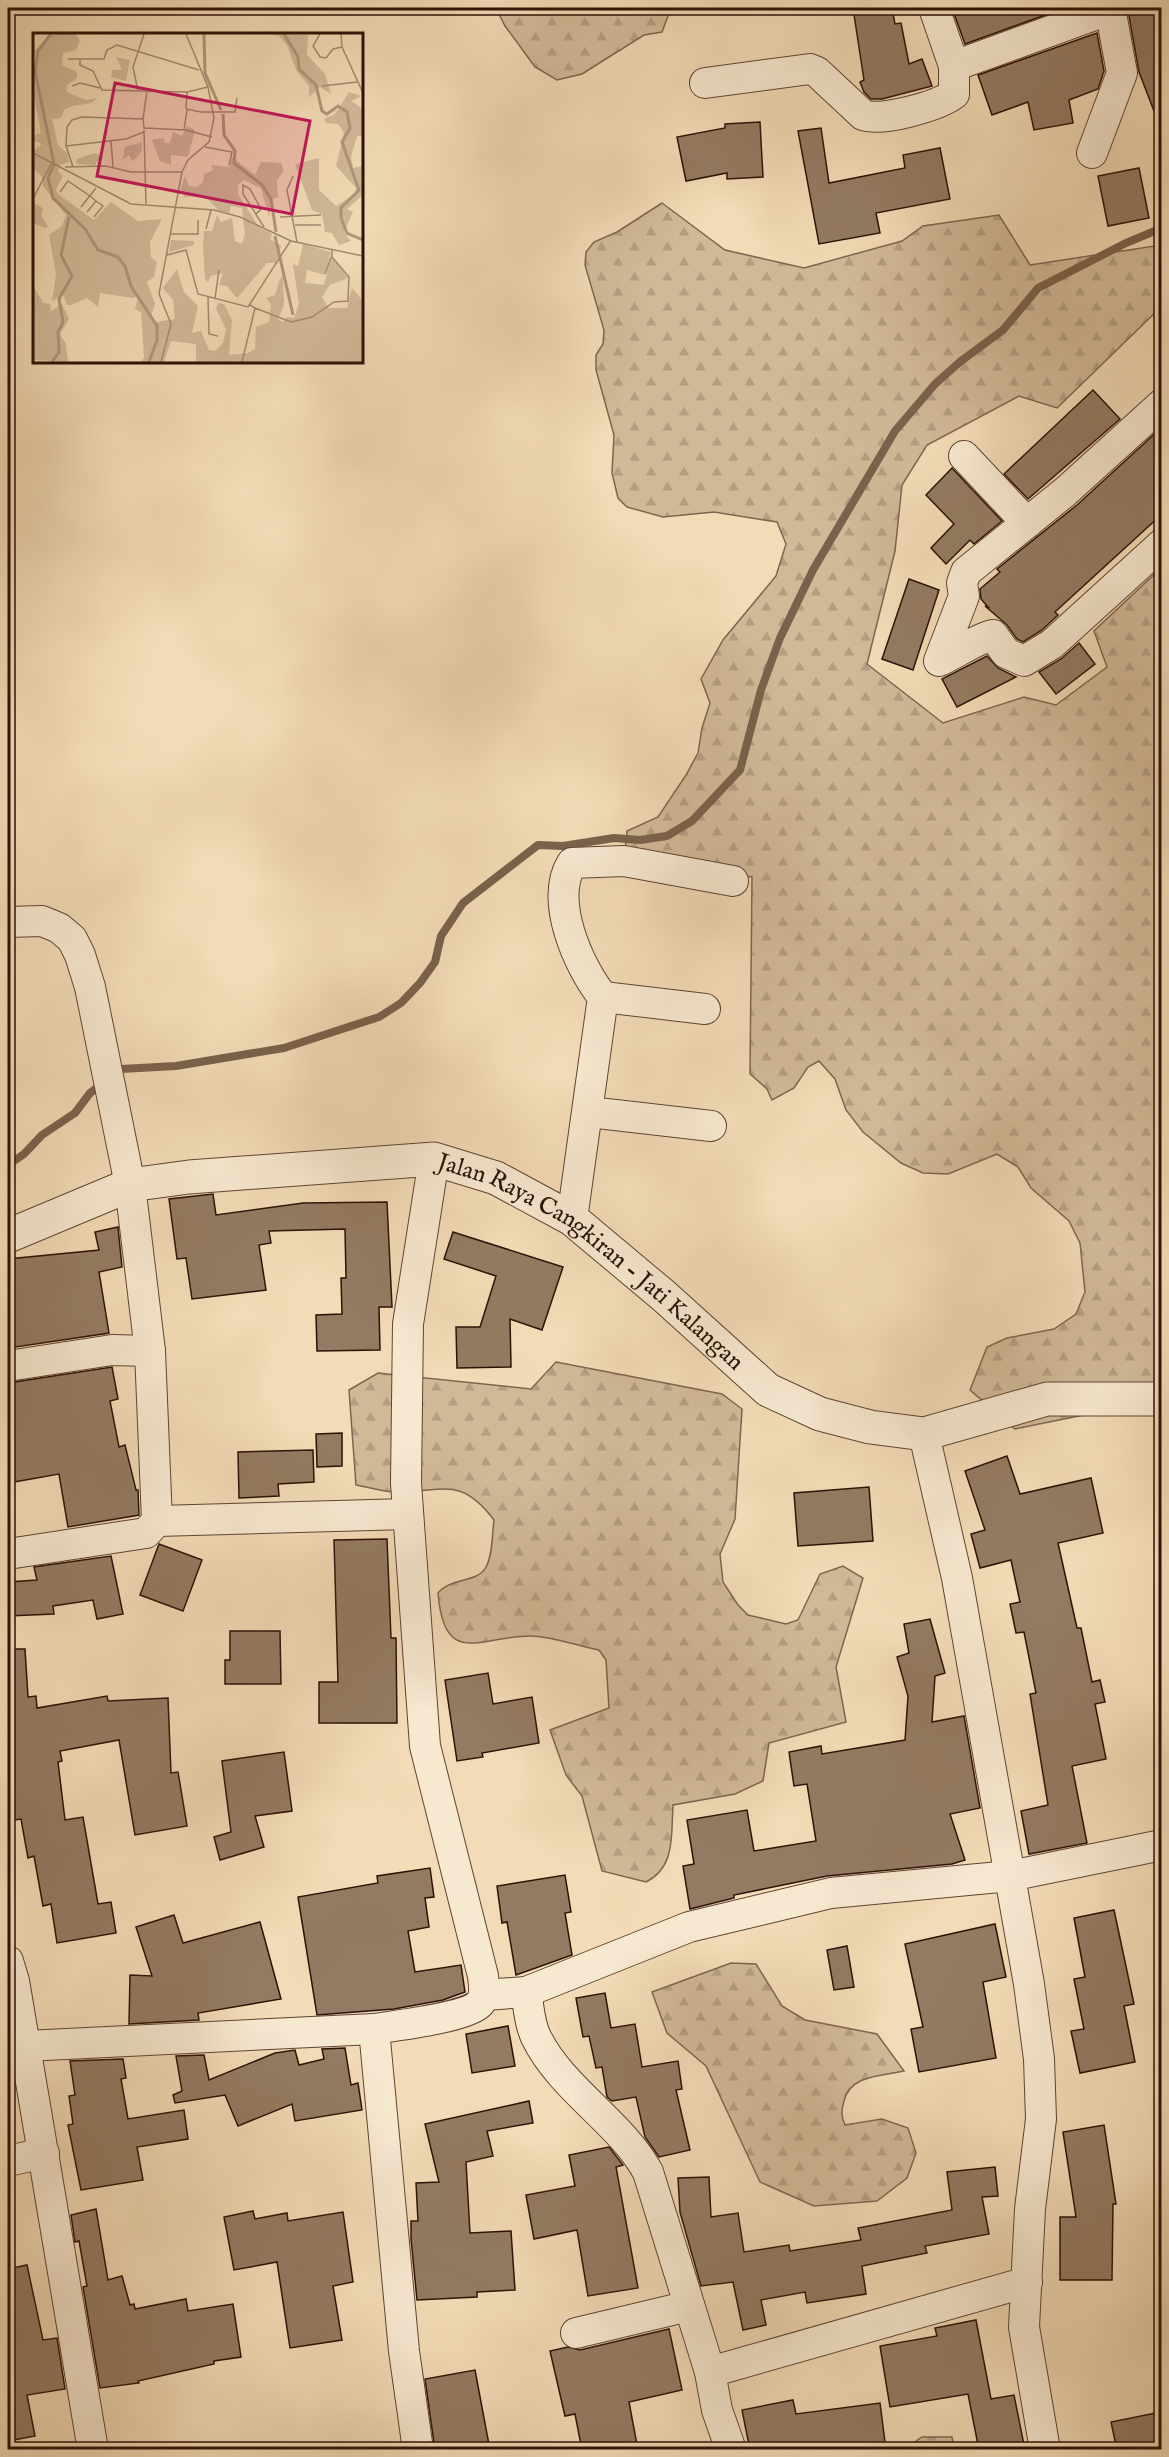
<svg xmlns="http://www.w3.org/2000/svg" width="1169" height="2457" viewBox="0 0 1169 2457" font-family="'IM FELL English',serif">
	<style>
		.forest { fill: url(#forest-firs); stroke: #7f6550; stroke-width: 1.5 }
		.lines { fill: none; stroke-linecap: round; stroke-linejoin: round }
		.stream { stroke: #7b614c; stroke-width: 8 }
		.building { fill: #937a62; stroke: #2d1107; stroke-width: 1.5 }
		.minor-casing { stroke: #5e4433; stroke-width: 32 }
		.tertiary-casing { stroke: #5e4433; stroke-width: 35 }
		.minor { stroke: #f7e8d0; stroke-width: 30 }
		.tertiary { stroke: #f7e8d0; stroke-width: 33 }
		.labels { text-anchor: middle; stroke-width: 4.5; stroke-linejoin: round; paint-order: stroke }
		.street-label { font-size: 24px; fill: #2d1107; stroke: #f7e8d0 }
		.inset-river { fill: none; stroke: #af967a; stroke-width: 3 }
		.inset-road { fill: none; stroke: #a38a70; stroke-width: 1.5 }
		.view { fill: #c2185b; fill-opacity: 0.15; stroke: #c2185b; stroke-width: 3 }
		.inset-edge { fill: none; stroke: #2d1107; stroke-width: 3 }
	</style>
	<defs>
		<pattern id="forest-firs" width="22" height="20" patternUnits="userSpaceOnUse" patternTransform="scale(1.5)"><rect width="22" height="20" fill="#d1b998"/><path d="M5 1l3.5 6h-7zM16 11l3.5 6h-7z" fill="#b49e82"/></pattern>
	</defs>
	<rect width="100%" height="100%" fill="#f2dbb6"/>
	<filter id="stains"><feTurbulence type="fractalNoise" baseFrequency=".00333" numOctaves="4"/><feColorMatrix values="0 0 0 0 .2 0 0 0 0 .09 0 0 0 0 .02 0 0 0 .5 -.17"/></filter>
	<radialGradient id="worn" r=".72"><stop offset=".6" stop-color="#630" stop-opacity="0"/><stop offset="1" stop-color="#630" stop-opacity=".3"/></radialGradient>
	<g class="forest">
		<path d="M496,8h175l-9,24 -18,3 -62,39 -25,6 -22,-13 -30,-41z"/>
		<path d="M662,203l63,47 79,18 98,-27 21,-15 76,-11 31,50 131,-20v62l-104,101 -38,-12 -92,49 -25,40 -7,66 -28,113 76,59 81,-26 32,8 51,-38 -13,-36 67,-63 1,818 -39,21 -108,22 -45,-39 17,-43 20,-9 47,-9 22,-15 9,-22 -5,-49 -11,-22 -38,-33 -13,-21 -21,-13 -49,20 -25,-1 -22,-10 -38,-31 -17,-22 -11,-31 -16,-18 -11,6 -14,21 -22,12 -5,-11 -17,-15 2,-197 -128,-16 3,-30 31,-14 28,-42 12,-22 4,-25 8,-25 -9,-24 22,-39 53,-64 10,-32 -9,-22 -63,-10 -51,5 -36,-10 -9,-9 -6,-25 2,-38 -18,-65v-15l7,-11 1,-14 -19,-65 1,-13 8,-10 23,-10z"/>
		<path d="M556,1362l166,32 20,15 -7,110 -15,35 3,28 15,23 10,10 38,9 12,-4 22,-46 23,-8 20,12 -27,89 10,55 -77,21 -6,38 -28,13 -62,11c-2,29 3,62 -27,77l-44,-11 -20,-75 -16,-21 -16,-45 59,-22 -3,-48 -7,-10c-22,-4 -47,-14 -69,-14 -49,0 -86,33 -92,-43 13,-16 40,-10 48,-26 7,-12 6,-34 8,-47 -35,-46 -52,-27 -101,-28 -12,-1 -25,-5 -37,-7l-7,-95 29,-17 153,16z"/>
		<path d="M731,1963l25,1 26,42 23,14 72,14 27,37c-23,5 -54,4 -60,30 -3,10 -3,15 1,24l37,-6 26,9 8,25 -9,25 -30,23 -63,5 -54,-24 -54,-116 -39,-33 -15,-41z"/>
		<path d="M922,2437h30l2,12h-49z"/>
	</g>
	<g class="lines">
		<g class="stream">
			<path d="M115,1074l6,-5 55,-3 108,-18 95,-31 22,-14 19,-20 15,-21 6,-26 22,-33 75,-58 25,1 51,-8 26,2 27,-4 25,-15 48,-51 21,-80 19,-52 33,-68 82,-139 40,-47 26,-23 42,-31 35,-42 88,-45 36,-15"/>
			<path d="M8,1165l16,-11 18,-19 33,-22 15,-20 12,-9"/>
		</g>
	</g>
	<g class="building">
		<path d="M853,8h39l3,16 6,-1 8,41 13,-5 10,27 -50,13h-11l-7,-7 -4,-10 4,-2z"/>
		<path d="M952,8h113l-100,36z"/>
		<path d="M1131,8h30v115l-2,1 -20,-52 -10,-56z"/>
		<path d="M1097,33l7,38 -6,18 -29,11 4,23 -39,7 -6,-28 -36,13 -14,-40z"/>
		<path d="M760,122l3,55 -36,2v-6l-41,8 -9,-44 48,-9v-4z"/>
		<path d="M821,128l8,55 76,-15 -2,-13 37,-7 10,51 -74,14 4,20 -61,11 -21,-113z"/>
		<path d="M1139,168l10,50 -41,8 -10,-50z"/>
		<path d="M1093,390l27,29 -92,80 -24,-25z"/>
		<path d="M1161,428v87l-106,97 3,3 -16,15 -19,12 -6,-3 -10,-14 -22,-19 3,1 -7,-8 -1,-10 20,-17 -3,-3 80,-64z"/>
		<path d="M952,468l50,53 -28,23 -4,-4 -24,24 -15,-16 23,-24 -28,-29z"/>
		<path d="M909,579l30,11 -26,80 -31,-11z"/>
		<path d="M1079,643l16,21 -39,30 -17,-22 22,-13z"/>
		<path d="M987,656l11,12 18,9 -59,30 -15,-28z"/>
		<path d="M213,1194l3,21 87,-12 84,-1 5,105h-13l1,43 -63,1 -1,-36 26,-1 -1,-36h5l-1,-49 -76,2 2,12 -12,2 7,45 -74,9 -6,-41 -9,1 -8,-60z"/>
		<path d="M118,1227l4,40 -23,5 10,61 -100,15 -1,-89 91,-9 -4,-18z"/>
		<path d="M453,1232l110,35 -21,63 -32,-11 1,48 -54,1 -1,-41h24l16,-51 -52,-17z"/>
		<path d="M112,1367l6,32 -8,2 9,46 6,-2 11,45h2l1,25 -71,12 -9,-53 -51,9v-100z"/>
		<path d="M342,1433v33l-25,1 -1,-33z"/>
		<path d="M313,1450l1,32 -36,2 1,12 -40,2 -1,-46z"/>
		<path d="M1007,1456l13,38 71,-16 12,55 -45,10 19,85h4l11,54 8,-2 5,22 -10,2 11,55 -34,7 15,77 -58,11 -8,-43 27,-6 -18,-111 6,-1 -12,-61 -8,1 -6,-29 10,-2 -9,-42 -31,8 -9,-34 14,-4 -20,-59z"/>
		<path d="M869,1487l4,54 -75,5 -4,-53z"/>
		<path d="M387,1539l4,99h5l1,85h-78v-41h19l-4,-142z"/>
		<path d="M159,1544l43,16 -19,51 -43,-16z"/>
		<path d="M111,1556l12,58 -26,5 -4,-19 -40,6 1,8 -46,2v-34l29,-2 -3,-13z"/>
		<path d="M930,1619l15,54 -10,3 -3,46 32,-6 16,92 -30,6 15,46 -13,4 -125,12 -93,19v3l-44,11 -7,-43 11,-2 -7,-44 60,-10 7,41 62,-10 -9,-57 -13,2 -5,-34 32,-6 1,8 83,-14 3,-44 -11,-39 12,-4 -5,-29z"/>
		<path d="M230,1631h50l1,53h-56v-24h5z"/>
		<path d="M8,1649h17l3,48 8,-1 1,12 70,-12 1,5 60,-3 3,75 7,-1 9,54 -52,9 -16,-95 -59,11 2,10 -4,1 7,58 18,-3 15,87 13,-2 5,31 -59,10 -6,-39 -8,2 -9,-50 -6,2 -7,-39 -13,2z"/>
		<path d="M488,1673l5,31 39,-7 7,46 -57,10 1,4 -26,4 -12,-81z"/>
		<path d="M284,1752l8,59 -37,5 9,31 -44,13 -6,-23 17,-5 -9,-71z"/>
		<path d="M430,1868l4,29 -9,1 4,29 -21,4 7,41 46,-7 4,27 -22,8 -49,9 -77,6 -19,-118 80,-14 -1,-7z"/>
		<path d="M565,1875l6,37 -6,1 7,42 -56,20 -9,-53 -5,1 -5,-37z"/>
		<path d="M1114,1910l20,94 -10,2 11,56 -55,11 -9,-42 13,-2 -10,-50 11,-2 -11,-59z"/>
		<path d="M174,1915l9,28 77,-21 21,77 -83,14 1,7 -70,4 1,-49 22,1 -16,-49z"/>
		<path d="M995,1924l11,53 -23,5 13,76 -77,14 -8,-43 12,-2 -18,-83z"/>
		<path d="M847,1946l7,41 -20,3 -7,-40z"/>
		<path d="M605,1993l6,35 24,-4 7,43 36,-6 4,28 -6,1 14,60 -31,7 -14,-20 -9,-40 -24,4 -5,-4 -5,-30 -6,1 -7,-32 -6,1 -7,-39z"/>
		<path d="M508,2026l7,40 -43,7 -6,-39z"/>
		<path d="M345,2048l6,37 7,-2 4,27 -67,11 -3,-17 -54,22 -13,-31 -50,8 -2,-8 9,-4 -6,-35 28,-1 5,25 66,-27 20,-3 4,15 25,-6 -2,-10z"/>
		<path d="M123,2059l3,19 -5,1 7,40 56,-9 4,29 -51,8 6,33 -62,10 -13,-65 5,-1 -4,-28 6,-1 -5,-34z"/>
		<path d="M529,2101l4,22 -46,8 6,25 -27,6 4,71 41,-2 4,59 -38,2v5l-60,3 -6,-61v-18h7l-2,-38 23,-1 -14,-58z"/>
		<path d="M1104,2125l12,79h-3l-1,76h-52v-63h16l-13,-85z"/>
		<path d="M609,2147l14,18 -7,2 22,121 -50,8 -11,-66 -43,9 -8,-44 49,-9 -6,-31z"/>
		<path d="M995,2167l3,29 -16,1 7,37 -64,12 2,7 -65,13 4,28 -59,9 -2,-11 -44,8 5,25 -23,5 -10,-48 -32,4 -21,-74 -2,-34 31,-1 2,40 27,-4 6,39 45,-7 1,6 71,-11 -3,-12 94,-18 -5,-38z"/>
		<path d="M96,2209l12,71 14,-4 8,29 4,-1 1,5 51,-10 2,12 45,-7 8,53 -27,4v3l-76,17 1,2 -39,5 -17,-101 4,-1 -8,-45 -4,1 -4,-27z"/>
		<path d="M253,2211l2,8 32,-6 1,8 55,-9 10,70 -20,4 9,54 -52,8 -13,-86 -43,8 -10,-53z"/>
		<path d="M27,2265l16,75 14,-2 8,51 -38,6 8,41 -27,5v-172z"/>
		<path d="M976,2320l15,79 23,-4 11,55h-46l-11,-56 -78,13 -10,-61 57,-10 -2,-8z"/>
		<path d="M669,2329l13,61 -53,12 9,48h-56l-7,-36 -10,2 -15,-65 18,-4 12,3z"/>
		<path d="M475,2370l15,80h-55l-10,-71z"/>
		<path d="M793,2400l3,14 84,-11 6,47h-136l-8,-40z"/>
		<path d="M1161,2412v38h-44l-6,-28z"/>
	</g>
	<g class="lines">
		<defs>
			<g id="minor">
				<path d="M934,8l20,58"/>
				<path d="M705,83l105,-14 7,3 46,43c19,7 75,-9 91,-21v-28l160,-58"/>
				<path d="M1092,153l30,-80 -12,-65"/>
				<path d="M1162,404l-97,88 -99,80 -4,11 2,13 -25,65c16,-7 39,-23 54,-26l13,18 18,8 28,-17 110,-100"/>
				<path d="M964,456l63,67"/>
				<path d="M8,922l34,-1 17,7 13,11 8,16 10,32 40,198 20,166 7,170 -11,12 -138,21"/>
				<path d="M603,997l102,12"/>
				<path d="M589,1112l122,14"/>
				<path d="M572,1219l31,-222c-25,-31 -54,-97 -31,-134l52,-2 109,20"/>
				<path d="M8,1366l104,-16 38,1"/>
				<path d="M924,1434l33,144 72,406 10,75 2,60 -11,90 -6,118 21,123"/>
				<path d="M157,1521l251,-7"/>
				<path d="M8,1961l6,20 79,469"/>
				<path d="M526,1992c3,15 3,31 10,45 26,53 84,84 112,135l62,200 7,38 14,40"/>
				<path d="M484,1995l42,-3 163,-65 142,-34 179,-17 152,-31"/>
				<path d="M25,2046l349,-17"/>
				<path d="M8,2161l36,-8"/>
				<path d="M576,2333l113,-27"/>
				<path d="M710,2372l317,-90"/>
				<path d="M418,2450l-14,-99 -30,-322c19,-3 95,-12 106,-26 6,-7 4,-18 3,-27l-58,-230 -19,-263 2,-159 26,-165"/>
			</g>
			<g id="tertiary">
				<path id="s1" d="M8,1236l122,-51 59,-8 245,-18 62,19 76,41 92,77 104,94 52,24 50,13 54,7 123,-35h115"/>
			</g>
		</defs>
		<use href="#minor" class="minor-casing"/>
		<use href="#tertiary" class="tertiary-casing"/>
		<use href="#minor" class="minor"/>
		<use href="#tertiary" class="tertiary"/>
	</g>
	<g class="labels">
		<g class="street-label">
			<text dy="8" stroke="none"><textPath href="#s1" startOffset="627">Jalan Raya Cangkiran - Jati Kalangan</textPath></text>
		</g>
	</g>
	<g transform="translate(33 33)">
		<rect width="330" height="330" fill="#f2dbb6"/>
		<path d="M17,1h26l4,7 -4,9 -13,3 -1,12 15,7v6l-10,7v7l19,8 12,-2 -7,5 -18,3 -9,4 -3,8 -9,1 6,26 9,8 2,9 -9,3 -2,6 5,5 -7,13 2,5 36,26 17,-18 27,19 24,-2 -12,23 1,15 6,5 -3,15 -7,5 8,22 -5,15 6,3 19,-3 -2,-19 -10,-12 14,-19 7,23 14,14 -6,27 9,-2 8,19 6,1 8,-8 3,-14 -10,-20 2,-6 6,1 8,16 -3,35 19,-2 7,-4 1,-22 13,-5 2,-17 -5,-7 9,-3 5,-16 3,-3 1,29 -6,14 5,3 4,-5 7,1 5,-14 -6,-40 14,6 -2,13 19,2 7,-30 17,23 -18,7 -8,12 6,11h19l5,-20 10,12 1,62h-167v-18l-25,-3 -7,21h-24l4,-4 -3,-46 -6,-3 4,-14 -6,3 -33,-5 -2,14 -11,-9 -16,7h-4l-4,-10 -11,6 4,-27 -7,-39 13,-9 4,-11 -23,-29 -1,-9 -9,-9v-17l9,-7 -9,-4v-4l8,-3 -8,-43 2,-40zM238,1l37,1 -1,20 18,19 6,20 -11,-7 -11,10v-11l-13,-16 -9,-25 -8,-9zM83,24l14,3 -4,21 -15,-4 1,-7h10zM316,59l12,4 -10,5 12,8v27h-6l-6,21 2,11 10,-2v29l-16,14 6,3 -9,20 7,9 -12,4 -7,-12 -7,-1 -3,-18 -10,-4 -17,-46 24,-6v32l17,16 19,-12 1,-6 -20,-22 8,-33 -6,-9 -12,-1 -2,-4 11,-5zM154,93l8,4 -7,27 -17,-2v10l-11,-4 -8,-21 12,-2 1,5h5l3,-11 9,4zM109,109v9l-7,8 -3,2 -3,-6 -6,4 2,-12zM61,120l8,3 -7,9 -19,-1 1,-5zM199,124l23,18 6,-13 20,1 3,7 -7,11 1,16 -5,2 -4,18 -8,-29 -17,-8 -6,5v9l21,33 13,7 -2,5 11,7 -5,17h-9l-30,35 -10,-12 -8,-1 4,-12 -12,3 -3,6 -3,-3 -2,-35 1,-13h8l5,-16 4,7 11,-4 3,23 7,3 3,-10 -3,-26 -11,-2 -2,7 -11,-3 -13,-14 -21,1 -3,-9 4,-12 4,10 8,1 6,-5 1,-8 9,-4 -2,-5 18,2zM0,170l10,5 -2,8 7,10 -3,2 -12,-5zM138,207l23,1v4l-25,7zM0,252l10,18 7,1 1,7 11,-7 7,15 -9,15 6,10 2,18 -35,-2z" fill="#d1b998"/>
		<path d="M301 292a8 8 0 1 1 16 0a8 8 0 1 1-16 0Z" fill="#d1b998"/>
		<path d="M270,211l28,8 -7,23 -26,-8z" fill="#d1b998"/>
		<path class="inset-river" d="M18,1l-13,17 -3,20 19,93 -6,14 5,20 32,31 13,21 20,7 7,9 6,20 26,40v14l-8,22M171,1l1,39 16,37M251,1l14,23 1,12 17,16 6,26 5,3 11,-8 9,6 3,16 -8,14 17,48 -18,18v10l6,15 16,7M190,81l1,21 11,16 -1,12 28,22 9,14 5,33M242,203l18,79M19,329l7,-10 -1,-20 5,-10 -4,-23 13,-23 -11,-21 8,-38"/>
		<path class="inset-road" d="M287,1l-7,12 7,11 6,1 7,-9 9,-2M308,1l1,13 21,46M35,26h36l3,-9 10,-5 82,25M47,27v5l13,6 9,19 85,2 21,-5M39,53l8,-3 20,5M289,53l35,-4M105,58l-5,-24 11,-33M154,59l-1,17 15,3h34l2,-14M110,86l4,-28M111,97l2,74M151,97l3,-20M78,108l2,26M33,113l60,-7 18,-7M172,114l27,5 -3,13M0,120l98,51 83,6 26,7 51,24 72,15M32,134l41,-1 25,6h51M40,134l-7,-21 1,-19 5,-7 10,-3 61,2 1,9 42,2 26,7M260,143l-6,14 10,52M27,159l8,-11 22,15 6,5 -9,11M0,166l18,-35M48,174l15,-19M223,181l5,-5 -11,-20 -7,-4v9l21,33M61,184l9,-11 -7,-5M247,184l41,-2M262,192h26M173,196l5,-19M137,201h28v-14M134,222l19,-5 12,44 50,13 43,-67M292,241l6,-17M175,264l1,37 9,2M182,265l4,-28M222,275l36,14 21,-5 22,-15 14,-1 1,-24 -17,-20v-7M128,329l10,-38 -12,-30 23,-122 6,-12 21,-18 5,-24 -6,-31 -22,-53M209,329l13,-54 -5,-3"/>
		<path class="view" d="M82,50l195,38 -18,93 -195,-38z"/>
		<rect width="330" height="330" class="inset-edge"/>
	</g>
	<rect width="1169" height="2457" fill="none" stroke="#f2dbb6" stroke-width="30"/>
	<rect x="9" y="9" width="1151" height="2439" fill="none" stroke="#2d1107" stroke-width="3"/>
	<rect x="15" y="15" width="1139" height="2427" fill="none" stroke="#2d1107" stroke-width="1.5"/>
	<rect width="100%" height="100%" filter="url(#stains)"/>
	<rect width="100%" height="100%" fill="url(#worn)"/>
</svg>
